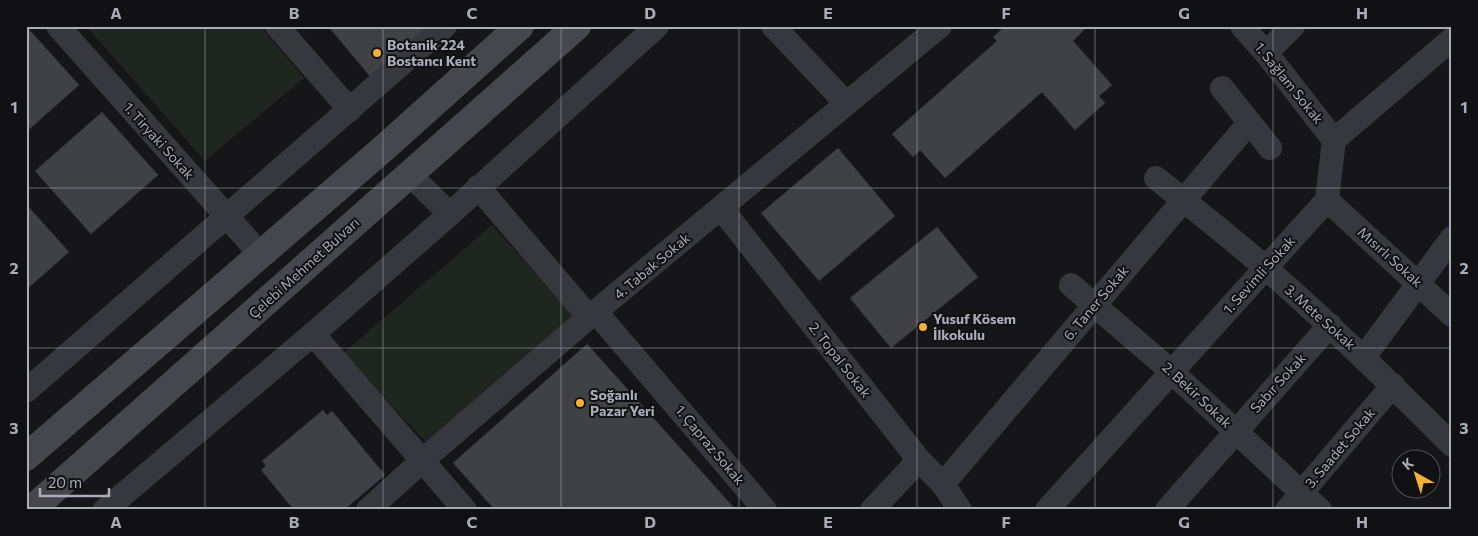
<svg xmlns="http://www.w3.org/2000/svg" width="1478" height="536" viewBox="0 0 1478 536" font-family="Commissioner,sans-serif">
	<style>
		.green { fill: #1e261f }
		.building { fill: #404145; stroke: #303034 }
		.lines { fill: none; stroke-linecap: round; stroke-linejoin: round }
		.minor { stroke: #37383d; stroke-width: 24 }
		.secondary { stroke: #45474d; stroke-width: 28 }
		.grid { fill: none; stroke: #a8adb8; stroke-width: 1; stroke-opacity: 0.55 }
		.poi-dot { fill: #f2b134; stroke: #111113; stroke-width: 2 }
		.labels { text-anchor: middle; stroke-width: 4; stroke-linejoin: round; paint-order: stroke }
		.poi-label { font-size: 14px; font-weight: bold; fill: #a8adb8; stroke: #111113; text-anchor: start }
		.street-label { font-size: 14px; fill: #a8adb8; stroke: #111113 }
		.neatline { fill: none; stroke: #a8adb8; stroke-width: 2 }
		.grid-label { font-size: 16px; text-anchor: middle; font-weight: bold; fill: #a8adb8 }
	</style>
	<rect width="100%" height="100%" fill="#161618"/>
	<g class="green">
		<path d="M86,26h174l44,52 -99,83z"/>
		<path d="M492,225l84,93 -149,125 -85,-89z"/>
	</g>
	<g class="building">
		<path d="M26,26l53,59 -53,47z"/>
		<path d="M328,26h108l-63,54z"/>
		<path d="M1005,26h78l2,3 -12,12 39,44 -13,11 6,7 -30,27 -33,-38 -97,86 -25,-28 -7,7 -21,-23 105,-93 -4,-4z"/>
		<path d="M102,112l56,63 -67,59 -56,-63z"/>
		<path d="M838,148l57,68 -76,65 -58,-68z"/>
		<path d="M26,204l43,48 -43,38z"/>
		<path d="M937,227l41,50 -87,71 -41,-50z"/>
		<path d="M587,344l149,166h-241l-42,-47z"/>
		<path d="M323,410l4,5 5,-4 53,64 -41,35h-50l-33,-40 5,-4 -4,-5z"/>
	</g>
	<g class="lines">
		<g class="minor">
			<path d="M58,26l203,229"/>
			<path d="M277,26l73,84"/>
			<path d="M773,26l73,77"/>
			<path d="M1242,26l24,27 68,87"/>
			<path d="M1266,53l27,-27"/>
			<path d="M1222,88l48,60"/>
			<path d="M409,174l41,40"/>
			<path d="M1156,178c37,30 76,60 112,92 64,56 124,115 184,175"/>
			<path d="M478,187l111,130"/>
			<path d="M1327,200l125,115"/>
			<path d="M721,208l198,252 24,24 17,26"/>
			<path d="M1071,285l100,86 149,139"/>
			<path d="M596,312l169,198"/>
			<path d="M313,334l152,176"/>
			<path d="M1364,357l88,-119"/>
			<path d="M26,391l419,-365"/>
			<path d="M943,484l306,-361"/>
			<path d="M105,510l208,-176 137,-120 207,-188"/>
			<path d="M368,510l55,-50 166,-143 351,-291"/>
			<path d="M872,510l47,-50"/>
			<path d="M1047,510l280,-310 7,-60 118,-101"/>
			<path d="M1167,510l163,-185"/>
			<path d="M1287,510l106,-125"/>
		</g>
		<g class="secondary">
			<path d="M26,457l358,-309 136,-122"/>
			<path d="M31,510l546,-484"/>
		</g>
	</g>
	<path class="grid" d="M205,26v484M383,26v484M561,26v484M739,26v484M917,26v484M1095,26v484M1273,26v484M26,188h1426M26,348h1426"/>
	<g class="poi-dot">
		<circle cx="377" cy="53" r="5"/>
		<circle cx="923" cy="327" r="5"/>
		<circle cx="580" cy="403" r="5"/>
	</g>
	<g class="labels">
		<g class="poi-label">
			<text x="387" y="50">Botanik 224<tspan x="387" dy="16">Bostancı Kent</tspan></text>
			<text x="933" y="324">Yusuf Kösem<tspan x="933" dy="16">İlkokulu</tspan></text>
			<text x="590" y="400">Soğanlı<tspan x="590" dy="16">Pazar Yeri</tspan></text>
		</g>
		<g class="street-label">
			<text transform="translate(1289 83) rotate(51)" y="5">1. Sağlam Sokak</text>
			<text transform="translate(159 141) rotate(48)" y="5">1. Tiryaki Sokak</text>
			<text transform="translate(1390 257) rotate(42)" y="5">Mısırlı Sokak</text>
			<text transform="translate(652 266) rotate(-40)" y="5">4. Tabak Sokak</text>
			<text transform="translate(304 268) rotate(-42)" y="5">Çelebi Mehmet Bulvarı</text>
			<text transform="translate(1259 275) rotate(-48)" y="5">1. Sevimli Sokak</text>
			<text transform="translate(1096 303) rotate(-50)" y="5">6. Taner Sokak</text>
			<text transform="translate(1320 317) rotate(42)" y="5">3. Mete Sokak</text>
			<text transform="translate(840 360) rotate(52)" y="5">2. Topal Sokak</text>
			<text transform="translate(1278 383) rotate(-48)" y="5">Sabır Sokak</text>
			<text transform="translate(1197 395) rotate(43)" y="5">2. Bekir Sokak</text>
			<text transform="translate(710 445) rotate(50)" y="5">1. Çapraz Sokak</text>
			<text transform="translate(1340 448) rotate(-50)" y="5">3. Saadet Sokak</text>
		</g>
	</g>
	<rect width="1478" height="536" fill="none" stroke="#111113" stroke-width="55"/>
	<g transform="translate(1416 474) rotate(321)"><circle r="24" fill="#111113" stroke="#4d4f55"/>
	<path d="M0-4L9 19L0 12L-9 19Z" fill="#f2b134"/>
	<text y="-8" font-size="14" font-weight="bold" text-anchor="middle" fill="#a8adb8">K</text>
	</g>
	<path d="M40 488v8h69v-8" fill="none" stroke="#a8adb8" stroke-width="2.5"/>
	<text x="48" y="488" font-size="15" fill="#a8adb8" stroke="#111113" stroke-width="4" paint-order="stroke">20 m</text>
	<rect x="28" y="28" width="1422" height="480" class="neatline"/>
	<g class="grid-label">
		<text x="116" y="19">A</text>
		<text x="294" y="19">B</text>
		<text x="472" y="19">C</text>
		<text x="650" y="19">D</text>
		<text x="828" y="19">E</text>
		<text x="1006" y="19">F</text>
		<text x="1184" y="19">G</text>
		<text x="1362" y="19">H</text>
		<text x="14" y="113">1</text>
		<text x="1464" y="113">1</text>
		<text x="14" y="274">2</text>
		<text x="1464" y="274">2</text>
		<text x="14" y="434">3</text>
		<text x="1464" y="434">3</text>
		<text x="116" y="528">A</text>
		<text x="294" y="528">B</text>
		<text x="472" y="528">C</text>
		<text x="650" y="528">D</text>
		<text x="828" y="528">E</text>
		<text x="1006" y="528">F</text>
		<text x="1184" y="528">G</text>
		<text x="1362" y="528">H</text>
	</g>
</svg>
